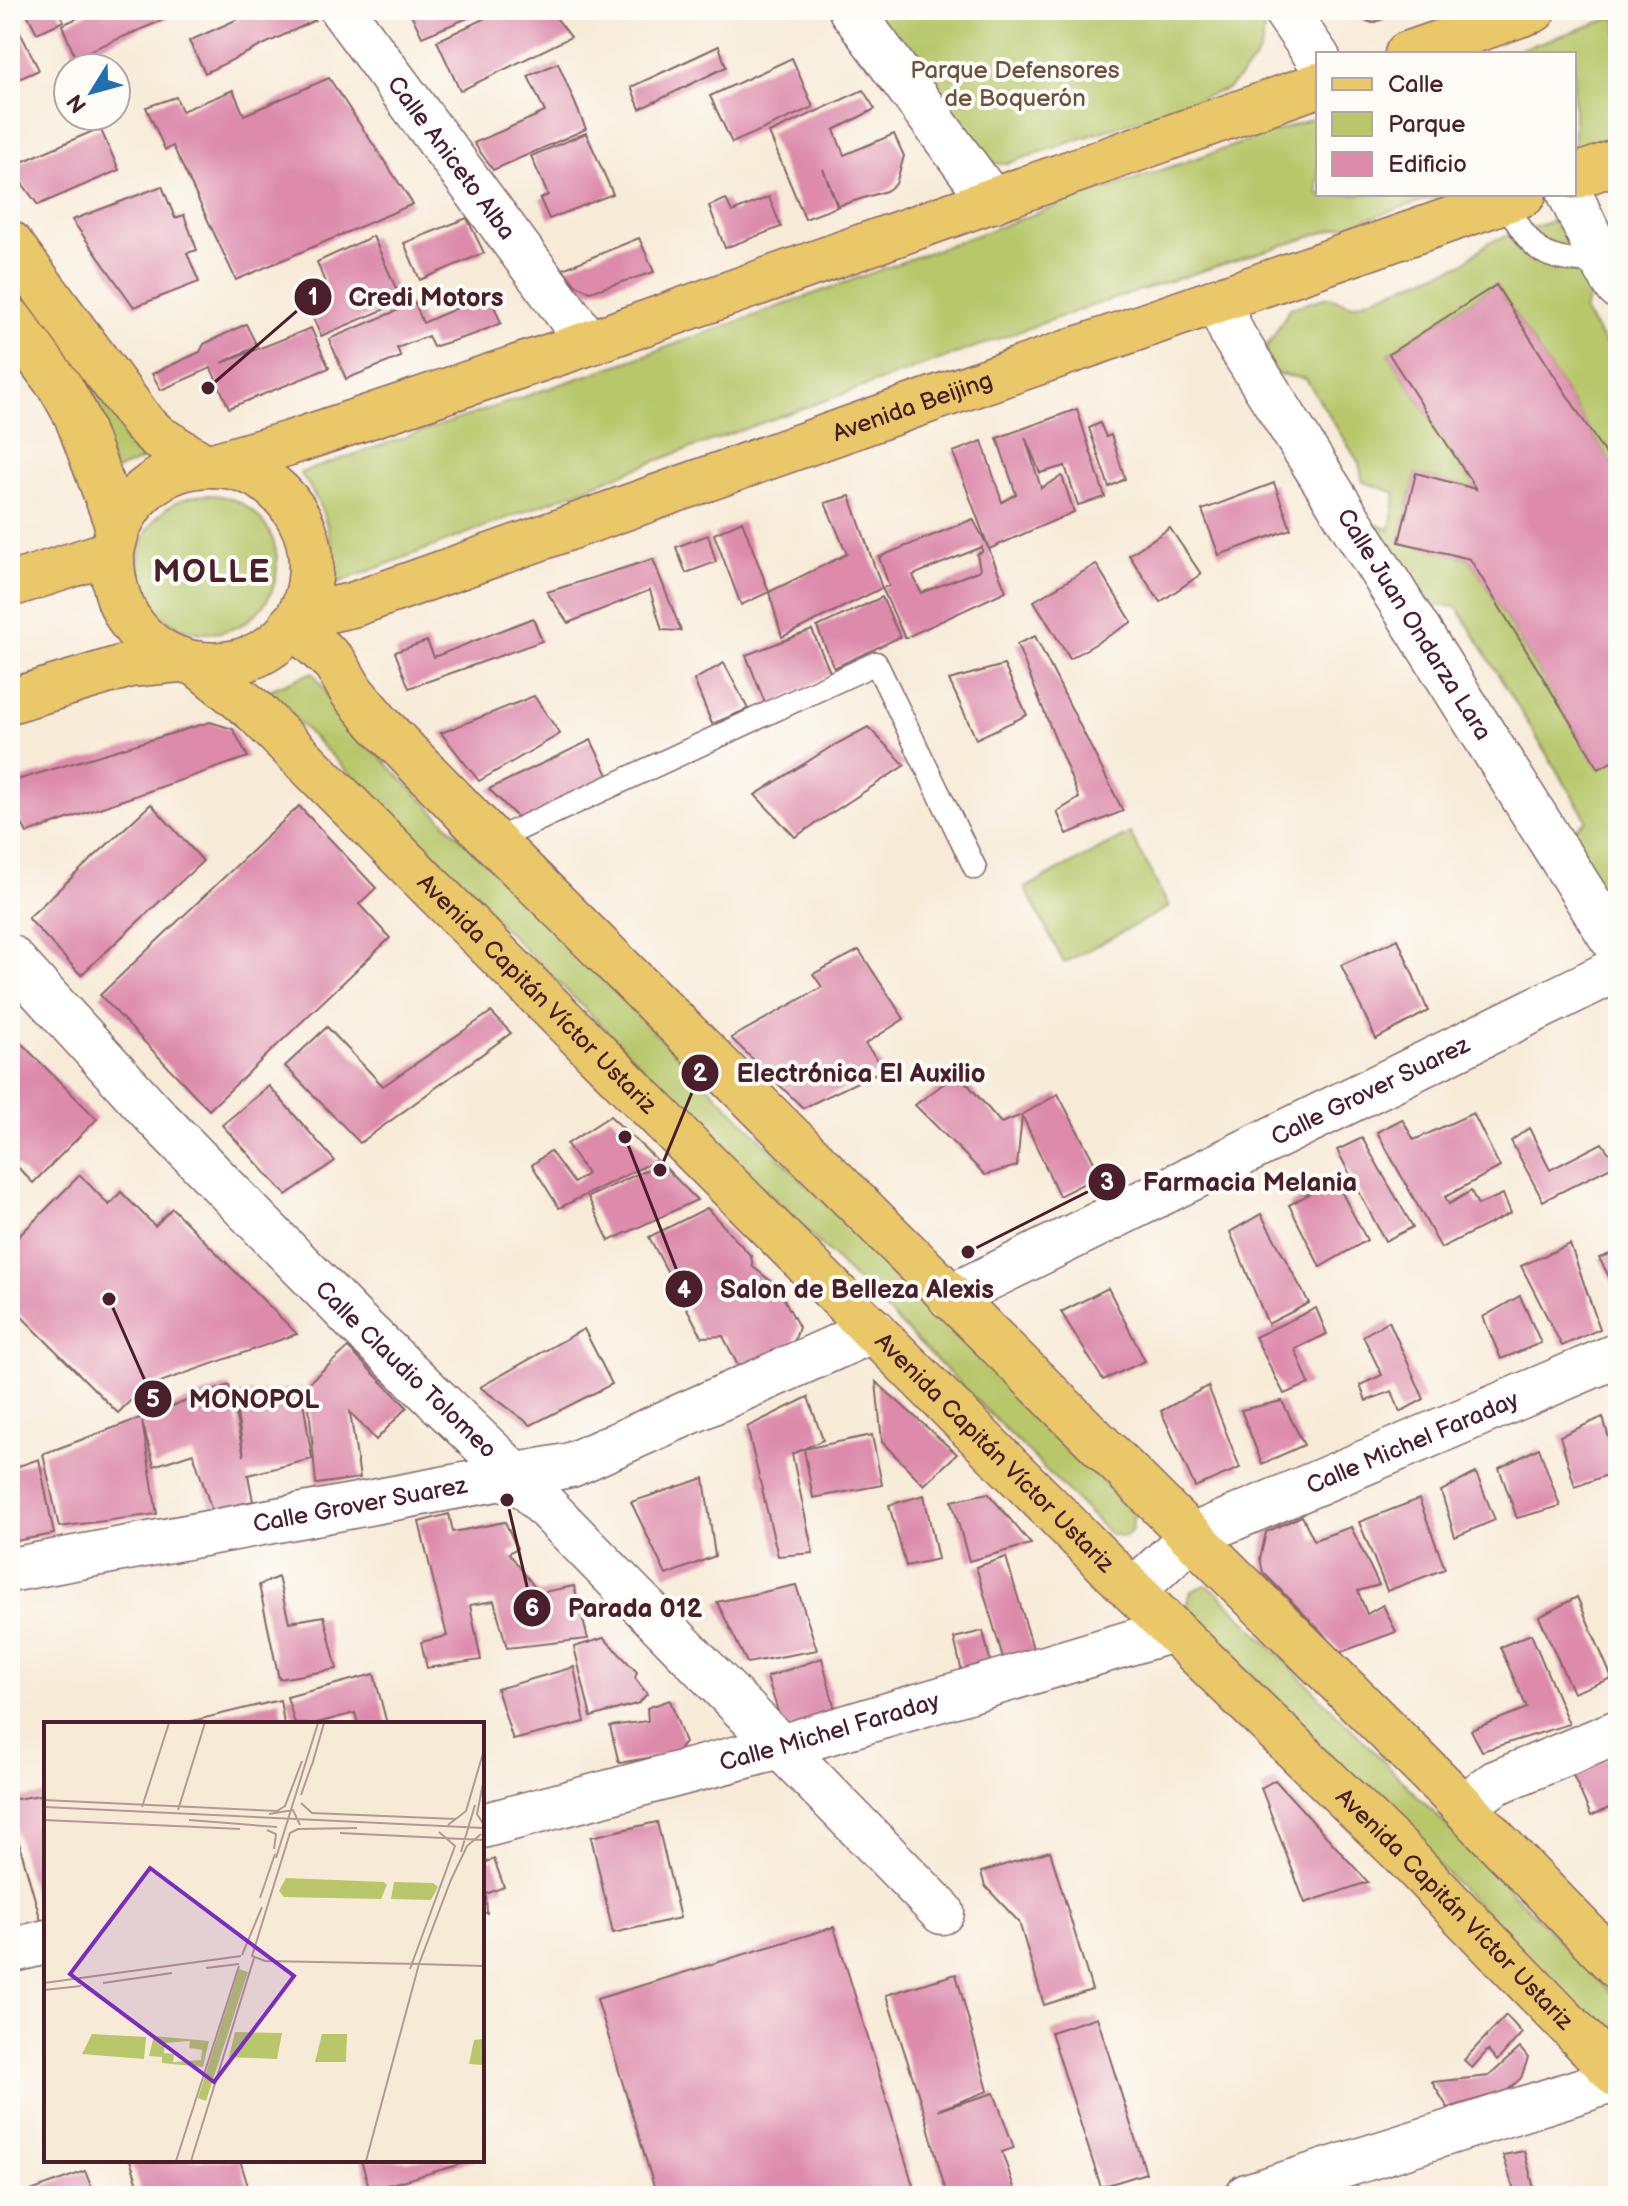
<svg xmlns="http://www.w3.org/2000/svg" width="1628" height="2206" viewBox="0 0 1628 2206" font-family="'Balsamiq Sans',sans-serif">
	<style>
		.green { fill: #b7c76a; stroke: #80734a; stroke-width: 2 }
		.building { fill: #dd8aab; fill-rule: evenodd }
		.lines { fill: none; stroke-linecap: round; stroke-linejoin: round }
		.lane-casing { stroke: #876668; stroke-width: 25 }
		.street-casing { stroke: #876668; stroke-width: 47 }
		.primary-casing { stroke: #876668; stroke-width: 47 }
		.highway-casing { stroke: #876668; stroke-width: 47 }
		.lane { stroke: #fff; stroke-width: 22 }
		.street { stroke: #fff; stroke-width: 44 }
		.primary { stroke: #eac769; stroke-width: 44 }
		.highway { stroke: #eac769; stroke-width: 44 }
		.labels { text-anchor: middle; stroke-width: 8; stroke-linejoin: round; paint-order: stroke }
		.park-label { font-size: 24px; fill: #6b513e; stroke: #fdfcf7 }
		.street-label { font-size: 24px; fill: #4a1f2b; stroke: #fdfcf7 }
		.district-label { font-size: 32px; font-weight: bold; letter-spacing: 2px; fill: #4a1f2b; stroke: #fdfcf7 }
		.inset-road { fill: none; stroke: #b29993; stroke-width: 2 }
		.view { fill: #7b2cbf; fill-opacity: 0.15; stroke: #7b2cbf; stroke-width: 4 }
		.inset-edge { fill: none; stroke: #4a1f2b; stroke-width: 4 }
		.leader { fill: none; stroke: #4a1f2b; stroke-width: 3 }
		.callout-dot { fill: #4a1f2b; stroke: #fdfcf7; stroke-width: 3 }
		.mark-label { font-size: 24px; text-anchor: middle; font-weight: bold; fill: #fff }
		.callout-label { font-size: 26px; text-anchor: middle; font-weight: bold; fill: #4a1f2b; stroke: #fdfcf7; stroke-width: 8; stroke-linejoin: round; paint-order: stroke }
	</style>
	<rect width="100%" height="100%" fill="#fdfcf7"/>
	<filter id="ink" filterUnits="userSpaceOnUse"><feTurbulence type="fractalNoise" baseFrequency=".0125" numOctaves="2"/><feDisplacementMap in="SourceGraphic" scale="16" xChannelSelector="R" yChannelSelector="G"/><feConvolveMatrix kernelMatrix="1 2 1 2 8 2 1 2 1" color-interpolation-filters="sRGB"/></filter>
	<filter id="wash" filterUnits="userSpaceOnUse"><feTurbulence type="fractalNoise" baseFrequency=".006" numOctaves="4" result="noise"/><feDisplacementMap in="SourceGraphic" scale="32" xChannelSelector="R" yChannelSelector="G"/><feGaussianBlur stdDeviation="1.8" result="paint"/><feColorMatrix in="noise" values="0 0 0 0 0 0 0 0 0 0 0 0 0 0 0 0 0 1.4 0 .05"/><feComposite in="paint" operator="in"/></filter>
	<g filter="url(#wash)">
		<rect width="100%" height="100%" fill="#f7ebd8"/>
		<g class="green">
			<path d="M869,10h392c9,41 -6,51 -33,79l-222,75 -18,-1z"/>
			<path d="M1618,16v119l-44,16v-97h-67z"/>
			<path d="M1318,117v77h127l-357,113 -411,146 -342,131c-4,-47 -6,-72 -35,-111l326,-111 447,-162z"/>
			<path d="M1559,219l36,61 -11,31 34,52v111l-122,-189 -107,69 87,135 -60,-15 -17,67 71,18 129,210 19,-11v165l-54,-87 23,-16 -130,-213 -37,-3 -50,-82 20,8 6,-37 -33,-11 -4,-19 -53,-84 -33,-6 -12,-16 29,-49 38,-11 25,8 109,-41 27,-22z"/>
			<path d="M10,272l146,182 -41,17 -28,-72 -77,-107z"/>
			<circle cx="208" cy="564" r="69"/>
			<path d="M313,672l31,49 790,792 -2,17 -7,7 -15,-3 -843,-843z"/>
			<path d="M1130,833l39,74 -105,56 -39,-75z"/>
			<path d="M1206,1585l13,9 399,406v48l-423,-430 -8,-11 4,-16z"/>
		</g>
		<g id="blocks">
			<g class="building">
				<path d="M25,10h33l6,11 -27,12z"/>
				<path d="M95,10h92l-112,47 -13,-32z"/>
				<path d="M258,10h50l7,10 -110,53 -16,-32z"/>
				<path d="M409,10h78l-65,27z"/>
				<path d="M502,10h48l21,27 -111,54 -23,-50z"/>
				<path d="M1332,10h74l-33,13z"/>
				<path d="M10,12l29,58 -29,13z"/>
				<path d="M719,46l7,21 -86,42 -9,-22z"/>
				<path d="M792,58l21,49 -81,36 -22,-47z"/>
				<path d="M558,63l28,66 -93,41 -19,-27 71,-31 -17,-36z"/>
				<path d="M329,78l84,126 -177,76 -63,-134 -8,4 -19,-43 30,-10 6,14 51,-21 11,25z"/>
				<path d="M863,90l12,19 -41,21 10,25 50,-21 10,22 -8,28 -10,7 -48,15 -15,-37 14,38 -32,12 -36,-86z"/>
				<path d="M100,128l19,42 -81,35 -28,-38z"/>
				<path d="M586,133l27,61 -64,25 -9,-20 8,-4 -17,-39z"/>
				<path d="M162,186l13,32 9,-3 13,35 -10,3 12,29 -65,25 -62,-87z"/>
				<path d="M769,197l12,30 -56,21 -16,-42 17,-7 6,13z"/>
				<path d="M467,218l17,35 -64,27 -16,-37z"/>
				<path d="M373,236l29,66 -81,34 -17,-38 23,-10 -10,-26z"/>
				<path d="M639,238l15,34 -64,20 -15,-8 -12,-15z"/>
				<path d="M1496,285l122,189v284l-19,11 -129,-210 -71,-17 17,-69 60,16 -87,-135z"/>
				<path d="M489,294l12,29 -26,11 -42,13 -5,-11 -31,12 4,9 -55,22 -17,-40 86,-36 8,20z"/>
				<path d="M246,324l11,22 -35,17 89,-35 18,40 -100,40 -18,-40 -50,22 -9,-16 48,-22 4,-8z"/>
				<path d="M1077,409l28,88 -27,8 -13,-39 -25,7 -15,-36 16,51 21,-12 12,36 -85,37 17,42 -101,47 -23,-50 7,-2 -10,-29 94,-38 16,30 -36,-97 29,-11 20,61 14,-8 -19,-56zM982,547v5l-5,2 3,16 -59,23 -8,-18z"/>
				<path d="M1100,423l6,14 5,-2 14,44 -16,8 -20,-59z"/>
				<path d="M1274,483l17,46 -72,26 -17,-45z"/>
				<path d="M850,496l32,92 -100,49 -13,-45 78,-38 -22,-51z"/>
				<path d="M742,521l27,71 -28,13 -27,-71z"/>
				<path d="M1170,528l31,46 -41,28 -31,-47z"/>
				<path d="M708,535l8,27 -30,11 -10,-26z"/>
				<path d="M653,559l28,72 -19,-1 -12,-40 -82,33 -21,-31z"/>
				<path d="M1096,564l36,58 -62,37 -36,-58z"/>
				<path d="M882,597l18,40 -66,31 -17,-41z"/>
				<path d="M533,618l9,23 -133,47 -14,-36 32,-11 7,16z"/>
				<path d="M812,630l19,44 -64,34 -21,-53z"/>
				<path d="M1035,636l88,175 -56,23 -10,-22 22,-14 -62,-154z"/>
				<path d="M724,663l24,46 -36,15 -18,-44z"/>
				<path d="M1004,665l23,50 -51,24 -27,-59z"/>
				<path d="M534,696l26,38 -81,47 -38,-48z"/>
				<path d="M210,722l23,7 15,28 -221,76 -17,-32v-19z"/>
				<path d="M868,727l37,38 -110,72 -40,-42 74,-47z"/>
				<path d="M591,740l20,41 -88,42 -34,-34z"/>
				<path d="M151,804l52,57 -122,114 -53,-57z"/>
				<path d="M299,806l77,82 -17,16 31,34 -181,172 -109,-115z"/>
				<path d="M1398,939l30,72 -52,28 -35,-74z"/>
				<path d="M859,950l45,69 -39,25 20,25 -82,39 -72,-70 91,-51 -9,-13z"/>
				<path d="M491,1012l20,21 -151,110 -75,-77 42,-39 56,59z"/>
				<path d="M20,1042l77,77 -64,64 -23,-24v-106z"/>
				<path d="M958,1073l43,50 21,-8 -5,51 -32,9 -70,-70z"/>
				<path d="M269,1086l66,75 -49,34 -64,-70z"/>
				<path d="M1058,1094l43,81 -42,21 -37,-81z"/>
				<path d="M1473,1113l27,54 -55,30 4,7 22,-13 7,14 25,-11 8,19 -70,35 -64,-116 25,-13 12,21z"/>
				<path d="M610,1116l47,44 -98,48 -27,-43 18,-14 24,32 13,-9 -20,-30z"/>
				<path d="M1529,1128l21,42 52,-27 15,21 -74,37 -32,-60z"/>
				<path d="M1362,1138l51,89 -28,14 -48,-91z"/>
				<path d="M661,1163l36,37 -88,41 -21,-44z"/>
				<path d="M80,1175l29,30 12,-13 34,34 17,-18 125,126 -154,54 -25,25 -108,-108v-60z"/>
				<path d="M1335,1180l32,60 -47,27 -31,-62z"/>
				<path d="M707,1208l44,48 2,11 24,19 22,41 -13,40 -39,17 -24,-48 -21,1 -53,-100z"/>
				<path d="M1261,1214l48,89 -41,21 -38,-92z"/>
				<path d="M1570,1244l30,85 -38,17 -41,-80z"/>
				<path d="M1618,1251v42l-19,-35z"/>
				<path d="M1108,1288l37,73 -42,19 -42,-68z"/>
				<path d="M1520,1296l21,47 -40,16 -18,-42z"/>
				<path d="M1316,1308l11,26 -32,15 14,35 -25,10 -29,-57z"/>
				<path d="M1389,1321l35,78 -24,13 -8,-21 -26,10 -6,-16 22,-10 -19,-39z"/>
				<path d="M584,1329l28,55 -81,41 -51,-38z"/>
				<path d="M348,1348l59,59 -31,33 -26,-28 10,66 -44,6 -9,-100z"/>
				<path d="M876,1382l81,72 -33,31 -42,-43z"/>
				<path d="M229,1385l15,71 -10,-61 67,-8 11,72 -64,16 5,26 -41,10 -19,-58 -39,13 -12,-45 15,93 -98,13 -16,-73z"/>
				<path d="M1208,1386l32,82 -45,19 -34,-76z"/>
				<path d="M808,1397l15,43 -31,14 21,99 -35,3 -31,-129z"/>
				<path d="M1282,1401l22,44 -42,19 -21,-54z"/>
				<path d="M1603,1417l15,54 -43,16 -15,-51z"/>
				<path d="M872,1435l10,50 -69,13 -9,-49z"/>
				<path d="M1539,1448l21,58 -43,12 -18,-50z"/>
				<path d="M39,1459l15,75 -44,8v-73z"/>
				<path d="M1476,1473l19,47 -40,17 -14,-46z"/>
				<path d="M704,1478l11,78 -49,19 -35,-73z"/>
				<path d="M988,1493l43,51 -62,17 -17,-60z"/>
				<path d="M924,1495l14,64 -32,7 -17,-61z"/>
				<path d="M1419,1499l26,70 -58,22 -28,-69z"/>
				<path d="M449,1514l4,18 52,-10 12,26 -8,5 30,40 35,-7 14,53 -81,9 -13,-47 -24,4 11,55 -54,8 -6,-26 26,-6 -28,-114z"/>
				<path d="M1302,1516l12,24 37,-13 28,58 -21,6 9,23 16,-9 13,27 -55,20 -78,-80 -3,-13 6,-27z"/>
				<path d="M1006,1557l28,95 -30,9 -28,-94z"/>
				<path d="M278,1577l11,45 35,-6 13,53 -58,10 -20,-94z"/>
				<path d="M796,1585l21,65 -70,13 -30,-61z"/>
				<path d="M1577,1597l35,81 -39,15 -34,-76z"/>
				<path d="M983,1631l10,41 -29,9 -10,-43z"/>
				<path d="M1531,1634l38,90 -87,27 -11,-21 56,-22 -27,-61z"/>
				<path d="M604,1638l33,34 -2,6 12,16 -8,9 -48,14 -17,-70z"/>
				<path d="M822,1658l15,60 -53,12 -17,-53z"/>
				<path d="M574,1667l11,55 -72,18 -16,-51z"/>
				<path d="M374,1674l13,50h-29l-3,-11 -42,11h-18l-8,-27z"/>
				<path d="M280,1700l4,24h-100v-1z"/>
				<path d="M670,1700l15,43 -9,10 -57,10 -9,-37 38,-5 -1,-13z"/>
				<path d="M1618,1754v50l-27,12 -18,-41z"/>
				<path d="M1275,1780l93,102 -63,21 -44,-115z"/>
				<path d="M46,1794v126l-5,1 -31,-110v-11z"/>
				<path d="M657,1822l23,96 -67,15 -22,-96z"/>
				<path d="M1050,1851l42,139 -48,15 -25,-83 -34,-36 -4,-14z"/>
				<path d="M494,1859l10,28 -18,7 1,19h-5v-49z"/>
				<path d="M834,1927l82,268 -259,1 -60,-197z"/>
				<path d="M956,1974l32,117 -50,19 56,-17 20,55 -12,4 15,44h-70l-22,-81 -39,-120z"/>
				<path d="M1506,2015l16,18 -25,28 -9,-11 -16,18 -8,-8z"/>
				<path d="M1097,2017l49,156 -45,14 -50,-155z"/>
				<path d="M1520,2048l8,10 -7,20 -13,12 -60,18 -16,-26 57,-6z"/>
				<path d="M1524,2151l11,41 -19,4 -13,-41z"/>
				<path d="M130,2160h110l11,36h-109z"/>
				<path d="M361,2160h111v1l-102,29z"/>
				<path d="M85,2171l10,25h-69l-1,-3z"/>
			</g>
		</g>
	</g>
	<g filter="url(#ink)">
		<use href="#blocks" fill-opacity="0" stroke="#876668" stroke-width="2"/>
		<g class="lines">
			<defs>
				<g id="lane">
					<path d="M1505,201c29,53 36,60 97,61"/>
					<path d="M493,841l383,-178 99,205"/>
				</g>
				<g id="street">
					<path id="s1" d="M342,10l247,333"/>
					<path d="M851,10l141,191"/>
					<path d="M1285,10l33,48"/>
					<path d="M1570,194l31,66 17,27"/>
					<path id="s2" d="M1217,300l17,37 377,600 7,6"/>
					<path id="s3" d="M10,957l148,162 199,204 157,151 428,438"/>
					<path id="s4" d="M950,1297l668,-328"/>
					<path id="s5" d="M10,1570l561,-105 303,-135"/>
					<path id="s6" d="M1133,1591l59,-55 426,-181"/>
					<path d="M1463,1806l32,-23 123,-51"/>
					<path id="s7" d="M482,1826l298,-79 393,-117"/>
					<path d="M10,1951l36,-9"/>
					<path d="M1247,2196l371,-117"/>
				</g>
				<g id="primary">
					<path d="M1407,54l127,-44"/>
					<path d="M1574,177l44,-16"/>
					<path d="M10,243l133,180 15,14 45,28"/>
					<path d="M213,465l77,-22 299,-100 729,-258"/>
					<path d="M112,552c-2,150 199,146 199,12 0,-31 -16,-60 -40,-79 -36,-28 -89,-26 -124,3 -13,10 -21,24 -29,39"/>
					<path id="s8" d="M301,610h28l23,-5 538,-191 634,-220"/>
					<path d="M292,624l43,39 17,29 27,32 114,117 958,953 167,173"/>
					<path id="s9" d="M197,664l58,47 878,880 265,258 220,227"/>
					<path d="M10,701l120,-36 49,-5"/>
				</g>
				<path id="highway" d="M10,319l51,69 15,27 42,112 -6,25 -102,33"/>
			</defs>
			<use href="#lane" class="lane-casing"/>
			<use href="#street" class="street-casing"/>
			<use href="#primary" class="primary-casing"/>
			<use href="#highway" class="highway-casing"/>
			<use href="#lane" class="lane"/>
			<use href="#street" class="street"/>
			<use href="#primary" class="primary"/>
			<use href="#highway" class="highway"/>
		</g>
	</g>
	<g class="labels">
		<g class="park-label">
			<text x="1015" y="78">Parque Defensores<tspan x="1015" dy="28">de Boquerón</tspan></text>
		</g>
		<g class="street-label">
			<text dy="8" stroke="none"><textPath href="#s1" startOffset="184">Calle Aniceto Alba</textPath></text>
			<text dy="8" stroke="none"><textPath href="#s8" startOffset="646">Avenida Beijing</textPath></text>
			<text dy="8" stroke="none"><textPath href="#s2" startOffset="380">Calle Juan Ondarza Lara</textPath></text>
			<text dy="8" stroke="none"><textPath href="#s9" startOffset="474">Avenida Capitán Víctor Ustariz</textPath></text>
			<text dy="8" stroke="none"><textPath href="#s4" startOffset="468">Calle Grover Suarez</textPath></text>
			<text dy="8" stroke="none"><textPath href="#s3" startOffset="572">Calle Claudio Tolomeo</textPath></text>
			<text dy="8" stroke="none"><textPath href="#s6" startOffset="320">Calle Michel Faraday</textPath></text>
			<text dy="8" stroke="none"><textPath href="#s9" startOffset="1122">Avenida Capitán Víctor Ustariz</textPath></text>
			<text dy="8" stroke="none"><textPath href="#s5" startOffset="356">Calle Grover Suarez</textPath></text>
			<text dy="8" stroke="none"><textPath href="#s7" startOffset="360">Calle Michel Faraday</textPath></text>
			<text dy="8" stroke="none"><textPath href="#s9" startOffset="1770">Avenida Capitán Víctor Ustariz</textPath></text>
		</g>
		<g class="district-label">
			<text x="212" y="582">MOLLE</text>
		</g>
	</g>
	<g transform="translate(44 1722)">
		<rect width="440" height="440" fill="#f7ebd8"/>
		<path d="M242,156l98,4 3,3 -6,14 -97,-2 -5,-6zM350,160l39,1 5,4 -7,13 -40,-1zM195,247l9,3 -42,129 -8,-3zM191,310l47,1 -5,26 -48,-2zM48,312l54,3 -2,22 -62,-5zM278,312h25l-1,28h-31zM110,314l55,5 -6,26 -41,-4v-6l-13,-1zM146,319l-1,7 13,2 -1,10 -28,2 1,-8 -10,-1 1,-10zM440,317v26l-15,-1 5,-24z" fill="#b7c76a" fill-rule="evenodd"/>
		<path class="inset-road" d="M268,43l12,-42M440,56l-7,36 7,11M257,73l11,-31M0,78l233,11 8,-5 17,-45M257,81l11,10 144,6M0,85l440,21M98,85l27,-84M134,88l27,-87M225,92l24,-4 7,15M0,98l196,9M145,98l88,7M404,103l18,-14 18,-61M313,106l-59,1 -8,4 -38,123 13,5 154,3 -53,197M223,108l9,4 -2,15M296,111l144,7M417,130l14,-47M232,136l42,-135M408,155l-33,87 65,2M406,160l17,-36 14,-12M216,176l15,-44M198,233l20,-48M162,246l33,-4M366,247l45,-123 -16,-14M0,261l197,-27M59,261l69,-10M0,268l37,-4M83,439h40M132,439l63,-195M147,439l63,-203"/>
		<path class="view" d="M106,146l144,108 -80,106 -144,-108z"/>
		<rect width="440" height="440" class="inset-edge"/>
	</g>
	<path class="leader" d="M208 388L313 297M660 1170L700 1073M968 1252L1107 1182M625 1137L684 1289M109 1299L153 1399M507 1500L532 1608"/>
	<g class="callout-dot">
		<circle cx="208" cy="388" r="8"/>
		<circle cx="660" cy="1170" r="8"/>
		<circle cx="968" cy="1252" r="8"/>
		<circle cx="625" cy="1137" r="8"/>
		<circle cx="109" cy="1299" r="8"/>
		<circle cx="507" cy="1500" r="8"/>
		<circle cx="313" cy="297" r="20"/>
		<circle cx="700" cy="1073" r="20"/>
		<circle cx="1107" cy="1182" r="20"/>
		<circle cx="684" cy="1289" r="20"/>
		<circle cx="153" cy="1399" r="20"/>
		<circle cx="532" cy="1608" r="20"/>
	</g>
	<g class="mark-label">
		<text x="313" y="305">1</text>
		<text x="700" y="1081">2</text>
		<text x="1107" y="1190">3</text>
		<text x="684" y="1298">4</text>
		<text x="153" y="1407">5</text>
		<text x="532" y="1616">6</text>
	</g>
	<g class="callout-label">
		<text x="426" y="306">Credi Motors</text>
		<text x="861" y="1082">Electrónica El Auxilio</text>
		<text x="1250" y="1191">Farmacia Melania</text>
		<text x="857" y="1298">Salon de Belleza Alexis</text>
		<text x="254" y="1408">MONOPOL</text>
		<text x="635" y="1617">Parada 012</text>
	</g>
	<rect width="1628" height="2206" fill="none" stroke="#fdfcf7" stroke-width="40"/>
	<rect x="1316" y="52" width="260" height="144" fill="#fdfcf7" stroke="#b5a4a5" stroke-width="2"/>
	<rect x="1332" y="78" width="40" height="12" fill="#eac769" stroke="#b5a4a5" stroke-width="2"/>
	<text x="1388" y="92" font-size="24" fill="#4a1f2b">Calle</text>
	<rect x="1332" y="112" width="40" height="24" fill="#b7c76a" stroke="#b5a4a5" stroke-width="2"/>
	<text x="1388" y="132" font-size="24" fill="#4a1f2b">Parque</text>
	<rect x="1332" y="152" width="40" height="24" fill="#dd8aab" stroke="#b5a4a5" stroke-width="2"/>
	<text x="1388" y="172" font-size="24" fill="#4a1f2b">Edificio</text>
	<g transform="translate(92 92) rotate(233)"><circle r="38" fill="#fdfcf7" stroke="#b5a4a5" stroke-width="2"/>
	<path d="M0-6L14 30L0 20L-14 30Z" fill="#1f6fb2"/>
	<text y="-12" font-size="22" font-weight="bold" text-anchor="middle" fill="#4a1f2b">N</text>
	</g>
</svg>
